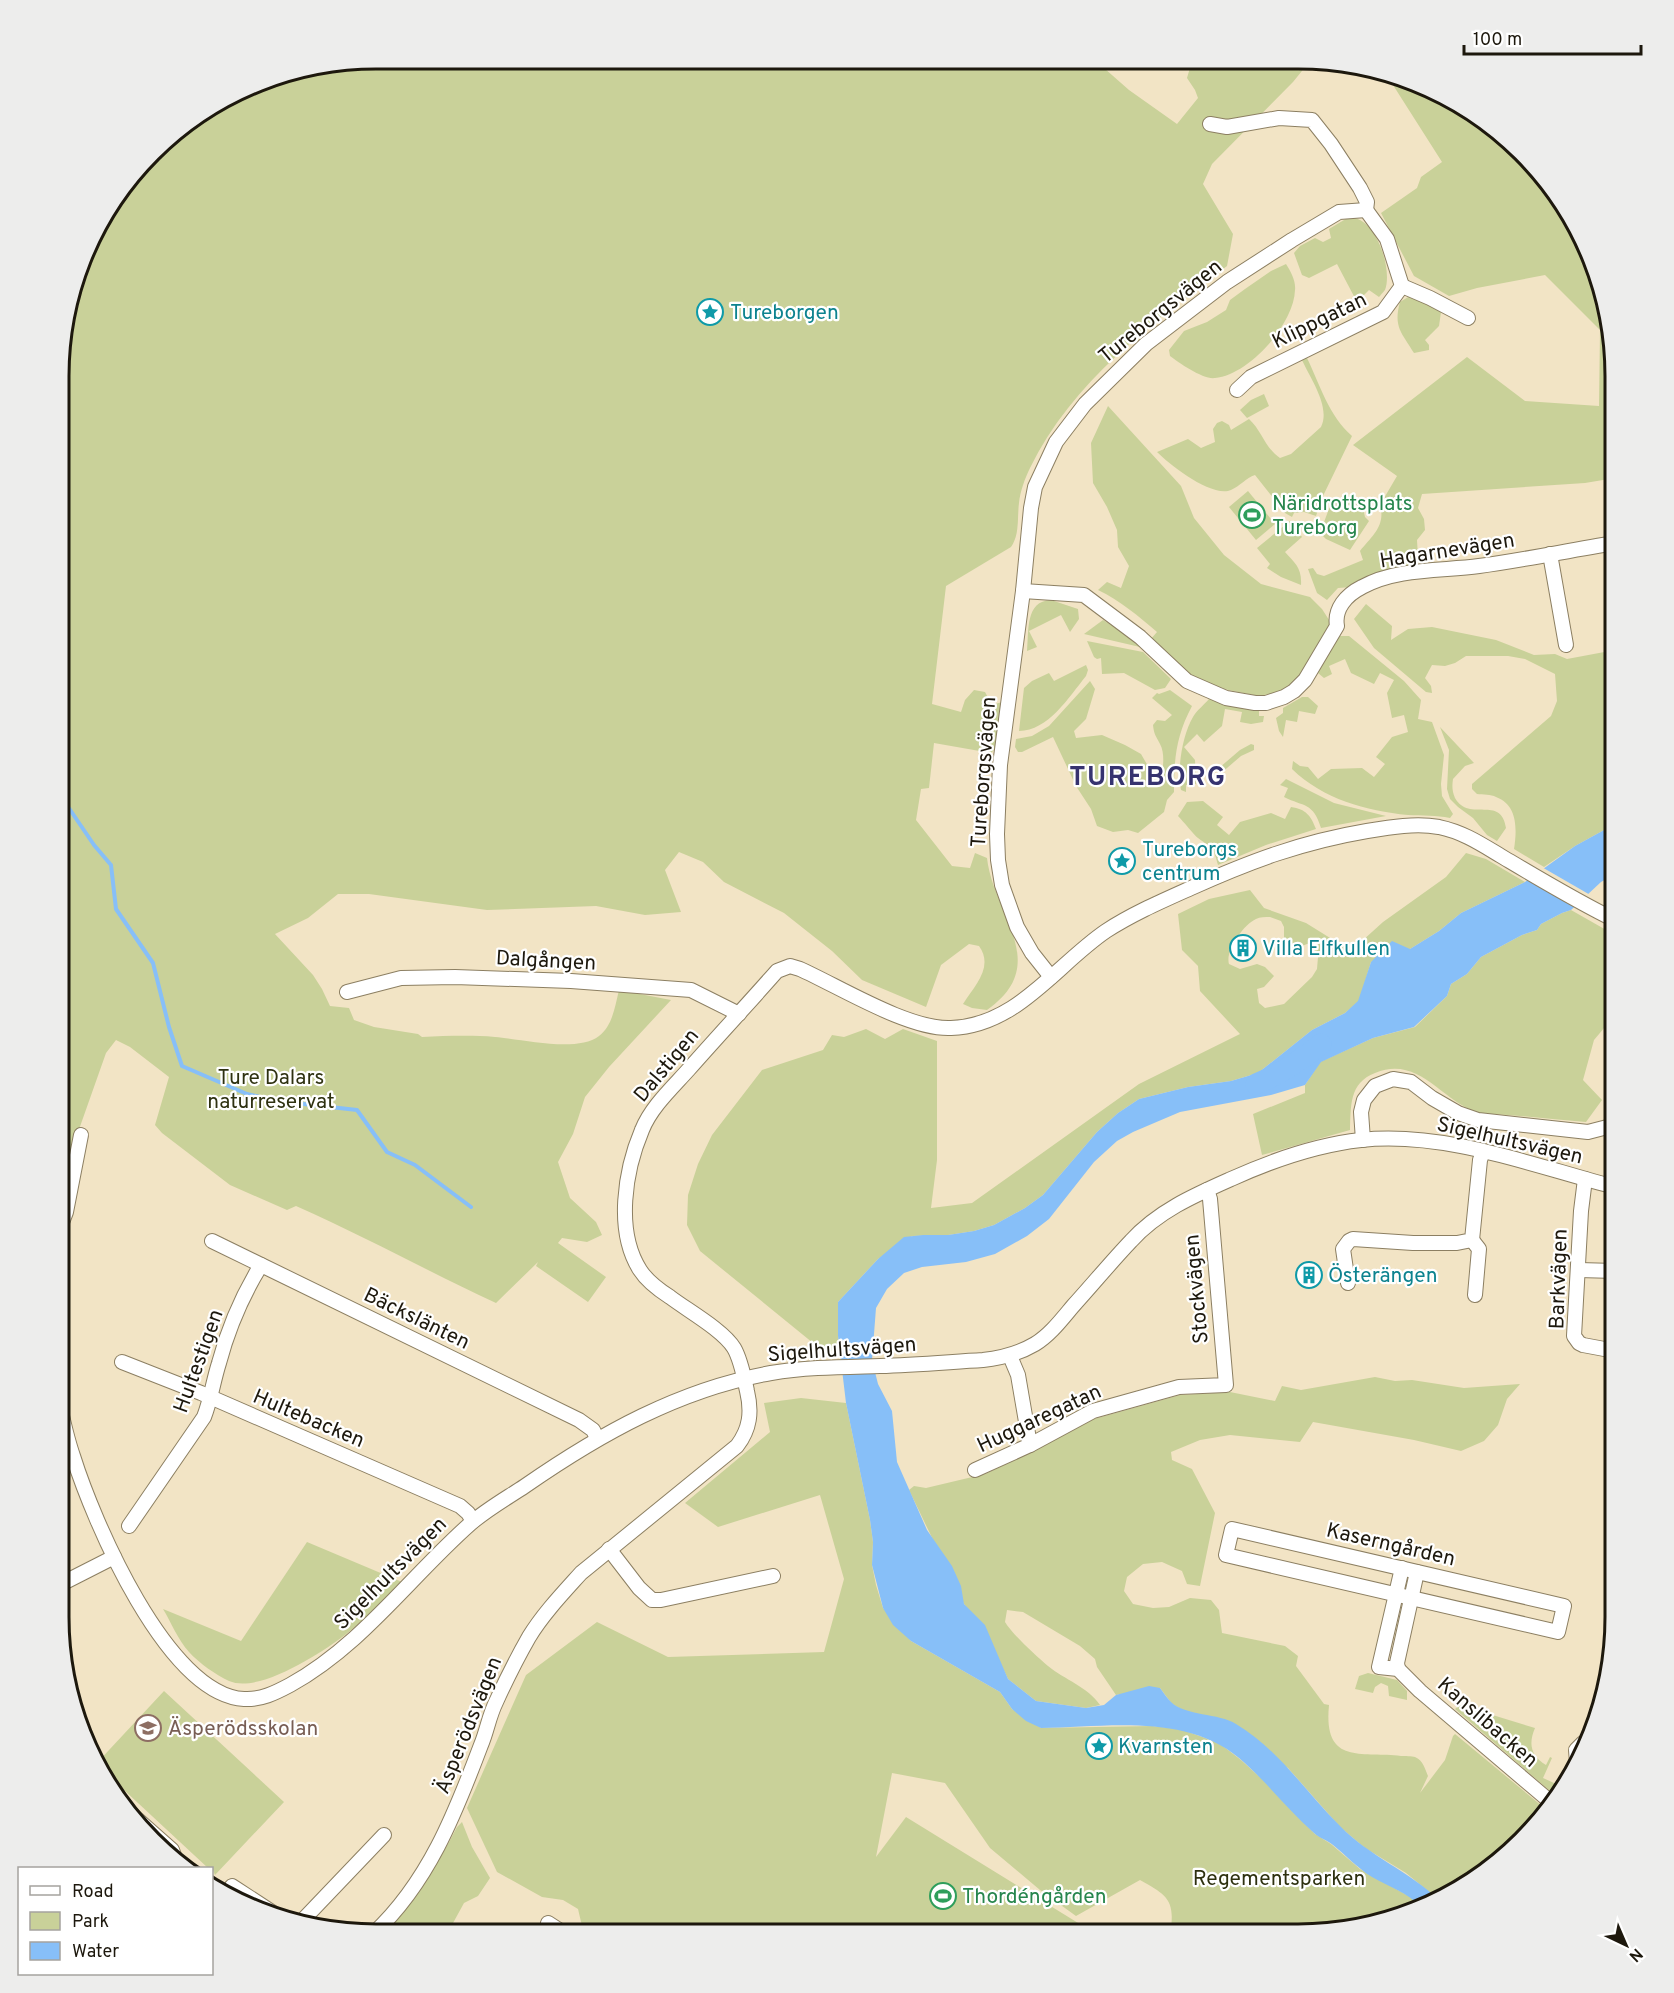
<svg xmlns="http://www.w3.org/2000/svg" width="1674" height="1993" viewBox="0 0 1674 1993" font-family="Overpass,sans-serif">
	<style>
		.green { fill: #c9d199; fill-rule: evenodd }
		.water { fill: #87bff8 }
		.pier { fill: #f2e4c5 }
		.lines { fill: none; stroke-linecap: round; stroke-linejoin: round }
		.stream { stroke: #87bff8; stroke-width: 4 }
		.river { stroke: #87bff8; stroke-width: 21 }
		.minor-casing { stroke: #8c7f62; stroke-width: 16 }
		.minor { stroke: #fff; stroke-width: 14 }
		.labels { text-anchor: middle; stroke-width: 4.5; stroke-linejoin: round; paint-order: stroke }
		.street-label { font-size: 21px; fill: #1d180d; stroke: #fff }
		.culture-label { font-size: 21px; fill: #0d838f; stroke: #fff; text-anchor: start }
		.leisure-label { font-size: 21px; fill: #27864d; stroke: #fff; text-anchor: start }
		.park-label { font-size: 21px; fill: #2e3110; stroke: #fff }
		.education-label { font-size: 21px; fill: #785e54; stroke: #fff; text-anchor: start }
		.district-label { font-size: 27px; font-weight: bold; letter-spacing: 1.5px; fill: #36336f; stroke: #fff }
		.rim { fill: none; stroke: #1d180d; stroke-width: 3 }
	</style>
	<rect width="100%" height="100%" fill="#f2e4c5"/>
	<g class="green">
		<path d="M376,59l720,2 33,29 48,34 21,-26 -3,-8 -8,-12 5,-17h118l-17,21 -81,82 -9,20 30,50 -6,32c-75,57 -155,116 -197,202 -5,10 -10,24 -11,35 -2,15 1,31 -8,44l-65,39 -14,118 29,8 4,-12 9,-10 11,2 7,13 10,-3 -6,46 -5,5 -57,-10 -5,45 -8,1 -5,31 36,46 18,2 5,-15 12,5c6,56 66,106 0,152l-15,-2 -9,-4c12,-19 31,-37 16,-58l-10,-2 -28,21 -15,42 -64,-27 -30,-29 -48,-38 -60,-31 -21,-20 -24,-10 -14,18 16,42 -36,3 -49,-9 -109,4 -118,-16h-31l-30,24 -33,16 38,41 9,14 8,17 19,2 5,12 20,7 44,7 4,3c24,-1 49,-2 73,0 27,2 82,16 104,-1 14,-11 16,-30 20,-46l52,10 -62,67 -24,30 -12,37 -15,28 12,36 26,24 6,13 -15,7 -25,-4 -4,5 48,34 -18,25 -52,-36 2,-4 -42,41c-67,-31 -132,-67 -200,-97l-9,4 -57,-25 -68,-52 -7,-8 14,-48 -39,-30 -14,-7 -10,13 -47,133 2,-852 40,-116 66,-81 107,-62z"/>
		<path d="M1386,74l33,9 56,29 61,54 37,51 32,77 10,82v102l-30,5 -163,11 -4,14 6,11 1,11 -8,10 1,17 -3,7 -20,3 -8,6 -9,-1 -26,15 -14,1 -11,12 -10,-7 -9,-24 5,-1 4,6 7,2 39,-16 -3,-9c12,-15 26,-25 20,-46l17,-29 -44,-31 114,-88 58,44 74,5 1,-76 -55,-55 -68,13 -28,8 -35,-20 -33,-63 36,-25 4,-11 21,-15z"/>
		<path d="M1349,217c27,0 44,52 36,73 -1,1 -5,6 -6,7l-10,-7 -12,12 -20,-38 -28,14 -7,-3 -8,-22 6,-7 15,-8 8,4 8,-4 -2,-9z"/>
		<path d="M1286,264c5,8 10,17 9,26 -1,34 -46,85 -80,88 -11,2 -36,-15 -45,-22l-1,-6 15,-19 23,-9 19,-12 4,-10 15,-11 26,-18z"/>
		<path d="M1413,294l23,13 5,5 -2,14 -14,14 4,5v5l-15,3c-12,-20 -21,-26 -14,-51z"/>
		<path d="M1307,358c13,27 22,58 45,78l-30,62 -6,18 -12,-4 -10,1 -2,4 -7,-4 -30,-38c-9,3 -15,11 -24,15 -19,8 -61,-25 -74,-38l31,-13 13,9 14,-6 -2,-13 4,-6 5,-2 7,4 2,5 18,-11c13,12 16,29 31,39l11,-4 30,-27c10,-20 -11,-49 -19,-67z"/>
		<path d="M1264,394l5,12 -22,12 -7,-8 11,-10z"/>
		<path d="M1108,406l73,80 13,32 30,37 37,29 49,13 12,12 9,14 -27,51 -19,17 -26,5 -46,-9 -26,-12 -37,-35 7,-8c-19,-16 -36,-31 -59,-42l9,-8 14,6 8,-22 -11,-19 -1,-17 -10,-23 -14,-24 -2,-40z"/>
		<path d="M1248,491l27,33 -19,16 -27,-33z"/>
		<path d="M1338,498h8l17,10 2,9 4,4 -19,29 -24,-11 -6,-6 10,-27z"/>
		<path d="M1290,521l12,16 -17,15c10,11 17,16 16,33l-20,-8 -14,-9 3,-4 -13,-16z"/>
		<path d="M1051,600l27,9 1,10 -9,13 -9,-17 -32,16 8,16 -10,4c2,-20 -2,-50 24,-51z"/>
		<path d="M1366,604l26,22 -1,14 17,-11 24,-2 64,13 38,15 21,-1 12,5 48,-9v174l-40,22 -31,21 -30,-18c3,-19 4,-44 -18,-52 -5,-3 -13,-2 -19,-3l-5,-5v-5l79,-68 6,-15 -2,-27 -30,-15 -17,-3h-42l-11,7 -10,3 -13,-1 -7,13 6,8 1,7 -6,-1 -52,-44 -20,-29z"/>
		<path d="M1103,620l15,9 22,18 -56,-13z"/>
		<path d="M1340,636h9l55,45 17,19 -3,19 14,3 12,33 -3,29 1,12 11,18 -3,4c-14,-3 -27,-2 -42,-3 -42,-4 -85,-16 -116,-46l1,-8 7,5 8,1 10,12 13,-10 31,-1 12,9 11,-13 -9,-7 16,-20 16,-5 -4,-17 -12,3 -5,-25 7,-13 -14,-7 -6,11 -23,-11 -6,-14 -16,7 3,8 -8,4 -6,-5 18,-33z"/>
		<path d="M1087,641l56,11 28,27 -6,9 -10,2 -31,-17 -22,1 -1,-16 -4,1 -3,-2z"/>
		<path d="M1086,665l2,5 -2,6c-17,21 -38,55 -67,55l5,-43 8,-7 17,-8 5,8z"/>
		<path d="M1090,681l5,8 -9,30 -12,12 2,7 26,-3 23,10 16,9 15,26 6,-5c1,-9 3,-22 -2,-31 -4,-8 -6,-9 -7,-19l4,-5 8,1 7,-6 -20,-17 5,-5 2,1 11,-4 22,16c-16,30 -18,53 -18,86l-7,8 -3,12 -26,21 -10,-3 -15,2 -16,-6 -6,-17 -15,-23 -23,-49 -31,15h-4l-3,-5 1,-8 16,-3 17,-10z"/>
		<path d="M1302,697h6l10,9 -3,8 -16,-3 -2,11 -11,-2 -3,17 -4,-6 -3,-13 7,-5v-5z"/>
		<path d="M1209,699l22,7 28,4v6h5l-1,6 -12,2 -11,-2 2,-10 -17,-3 -3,17 -18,16 -7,-8 -13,13 11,13 1,24 -10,1v7l-5,-2c-4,-21 1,-54 12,-73 4,-7 11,-12 16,-18z"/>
		<path d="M1440,727l34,36 -9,3 -12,13c-1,7 -1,12 2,19 14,25 46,-4 51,30l-9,13 -10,-6 -14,-17 -15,-11 -8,-8 -3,-10 2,-39z"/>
		<path d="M1251,744l3,1v5l-13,6 -21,18 -1,-6 21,-18z"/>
		<path d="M1286,779l48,24 52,13 -65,12c-8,-26 -17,-21 -37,-31l4,-9 -8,-3z"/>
		<path d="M1203,801l20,16 -6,8 12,10 11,-13 31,-9 14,6 6,-12c15,2 20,9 25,22l-50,16 -48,20c-5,-19 -5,-16 -20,-27 -4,-3 -15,-17 -20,-22l9,-14z"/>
		<path d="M1466,853l20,6 39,23 -64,31 -22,18 -29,18 -39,13 -12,39 -14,12 -33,17 -54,43 -27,8 -43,6 -49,12 -21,14 -21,19 -54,63 -18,13 -31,17 -20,6 -26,4 -36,1 -34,23 -40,43v34l2,19 -27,-12 -113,-92 -13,-26 1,-30 10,-31 14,-29 50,-65 61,-20 9,-15 12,2 22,-8 19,10 18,-10 34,12v119l-6,48 41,-5 167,-119 101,-50 -40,-43 -2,-25 -16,-16 -4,-36 31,-15 41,-9 14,18 42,15 45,28 32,-29 63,-45zM1270,917l11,4 3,6v16c14,11 14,2 28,0l6,14 -1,12 -5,8 -28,27 -19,4 -6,-5 -2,-14 7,-2 10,-11 -9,-9 -8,-3 -17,5 -11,-5c-4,-13 14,-39 27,-45 4,-2 9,-2 14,-2z"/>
		<path d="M1571,910l44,25v80l-21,25 -11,40 19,20 -16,22c-26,-2 -52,-5 -78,-7 -10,-1 -22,0 -32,-3 -36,-13 -58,-57 -101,-39 -26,10 -24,33 -25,57l-88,25 -9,-41 52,-21v-8l15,-23 53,-24 42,-11 32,-31 4,-12 16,-10 14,-17 41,-22 15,-5 4,-6 21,-11z"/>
		<path d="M1375,1377l20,4 17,-1 52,8 56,-4 -13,15 -9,26 -14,16 -23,10 -47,-11 -101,-18 -13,20 -70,-7 -30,5 -29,12 1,8 20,9 23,44 -15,73 -13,-2 -5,-13 -20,-9 -19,2 -16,13 -3,14 9,13 20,4 16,-1 21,-9 21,2 8,10 3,23 63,13 13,10 -2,10 28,38 5,1c-6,61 32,46 72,51 4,0 11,0 14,1 8,3 10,12 13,19l-8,17 25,-33 8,-24 2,-2 93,77 -26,31 -65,50 -18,8 -33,-27 -41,-25 -25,-21 -52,-59 -116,-64 -12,-16 -44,7 -19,-28 -2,-8 -15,-13 -57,-34 -16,-2 -2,12c8,13 30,33 43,44 17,14 40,21 52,39l-14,3 -50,-7 -28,-22 -19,-40 -25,-35 -55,-114 5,-4 12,2 59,-14 49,-23 60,-32 86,-24 50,-3 45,9 7,-15 19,4z"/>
		<path d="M801,1398l45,5 24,117 3,22 -1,23 4,20 7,23 28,33 89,51 12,17 29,19 111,-2 28,3 39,14 22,17 22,20 52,54 16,10 29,25 54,30 8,9c-78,35 -169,26 -252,26 6,-34 -3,-39 -30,-54l-64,36 -36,-26 -50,-42 -45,-65 -53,-10 -16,84 30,-40 190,117h-503l-11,-8 -4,-17 -15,-9 -21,-3 -45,-25 -30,-64 59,-133 71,-53 71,35 156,-5 20,-73 -24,-84 -102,32 -33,-24 85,-71 -6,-29z"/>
		<path d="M307,1542l95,40c-19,17 -37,38 -57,53 -24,18 -86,59 -116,46 -13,-6 -30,-18 -40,-29 -11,-12 -18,-30 -26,-43l78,32z"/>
		<path d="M1368,1673l29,7 10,11v9l-18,-4 -1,-10 -7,-3 -6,4 -2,6 -18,-4 4,-13z"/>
		<path d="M164,1691l120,111 -69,73 -3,-7h-4l-112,-104z"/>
		<path d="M1460,1705l75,23c-7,16 -4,28 11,37l4,-8 2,1 -9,20 22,10 -7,10 -103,-89z"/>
		<path d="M462,1822l10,25 18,31 -12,18 -14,7 -17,31h-65c29,-34 55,-67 75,-107z"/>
	</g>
	<path class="water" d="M1615,824v50l-14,8 -30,28 -9,3 -21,11 -4,6 -15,5 -41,22 -14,17 -16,10 -4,12 -33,31 -41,11 -52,24 -16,23 -34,10 -91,17 -47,20 -16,9 -23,21 -45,57 -22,17 -32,18 -29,8 -44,5 -18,6 -17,16 -11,19 -4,52 6,24 14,27 5,51 30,68 25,36 9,20 3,18 21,21 23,54 28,22 50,7 18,-3 12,-10 33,-9 11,2c3,4 7,10 11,14 14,14 48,11 65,22 42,25 70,68 104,102 29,30 69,45 99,74l-17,8c-15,-16 -33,-21 -50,-31 -15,-9 -26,-22 -39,-32 -6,-5 -14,-7 -19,-12 -27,-24 -48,-52 -75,-75 -53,-45 -134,-31 -198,-30l-15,-7 -14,-12 -12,-17 -89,-51 -18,-16 -10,-17 -11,-43 1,-23 -3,-22 -24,-117 -8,-67v-34l40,-43 26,-22 19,-2h25l26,-4 20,-6 31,-17 18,-13 54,-63 21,-19 21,-14 49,-12 43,-6 27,-8 54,-43 33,-17 13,-12 13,-39 21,-21 18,8 29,-18 22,-18 64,-31 50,-36z"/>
	<path class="pier" d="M1540,866l52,30 -14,12 -53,-30z"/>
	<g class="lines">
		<path class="stream" d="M60,795l34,50 17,20 5,44 37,54 16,64 13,39 65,28 30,7 80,9 30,42 28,13 56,42"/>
		<path class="river" d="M1256,1084c25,-10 44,-23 65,-40"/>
		<defs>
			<g id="minor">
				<path d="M1210,124l17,3 52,-9 33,2 19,24 29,44 7,14 -1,8"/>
				<path d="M1402,286l28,12 38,20"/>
				<path d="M1237,390l14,-13 132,-65 19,-26 -15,-47 -21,-29"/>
				<path d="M1550,554l16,91"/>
				<path d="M1023,591l61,4 56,42 47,44 39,17 29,5h11l18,-6 10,-6 11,-11 32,-54c-3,-17 9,-31 25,-39 34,-19 79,-16 117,-21 46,-6 91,-16 136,-23"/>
				<path d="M1051,977l-19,-24 -15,-26 -15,-42 -4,-25 -1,-26 3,-69 23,-174 8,-83 4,-21 21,-45 29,-38 61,-60 81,-62 65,-42 47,-28 27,-2"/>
				<path d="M347,992l54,-14 54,-1 116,4 120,9 48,24"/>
				<path d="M1363,1140l-2,-28 3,-12 11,-14 18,-7 18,3 21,16 26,15 20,7 110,12 27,-7"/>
				<path d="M1585,1179l-4,32 -7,125 5,7 4,2 32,6"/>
				<path d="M59,1230l7,-18 15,-77"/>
				<path d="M1472,1240l7,9 -4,46"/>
				<path d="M212,1241l367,179 14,10 4,8"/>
				<path d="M1579,1270l36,1"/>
				<path d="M1348,1283l-5,-34 6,-8 4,-2 60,4h44l15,-3 8,-80 3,-8"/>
				<path d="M1010,1356l8,19 12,70"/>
				<path d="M122,1362l79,31 259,113 8,7 5,8"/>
				<path d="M59,1403c4,17 8,36 14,53 20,64 94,239 171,243 17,1 31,-6 46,-14 72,-40 119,-107 180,-161 17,-15 37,-26 55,-38 75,-52 155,-97 246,-113 36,-6 73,-6 109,-7 34,-1 69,-4 103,-6 19,-2 35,-6 52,-16 15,-9 27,-25 38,-38 20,-22 38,-44 58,-65 27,-30 64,-46 100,-62 42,-19 84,-34 130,-39 84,-9 173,26 254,47"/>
				<path d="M975,1470l55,-25 63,-34 86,-24 47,-2 -16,-186 -3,-9"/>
				<path d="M129,1526l75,-109c7,-18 9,-35 15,-54 9,-34 23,-67 42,-98"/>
				<path d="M1232,1529l332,77 -6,26 -332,-77z"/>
				<path d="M609,1549l30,39 13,12h9l112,-24"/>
				<path d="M1402,1568l-23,99 19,2 22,22 133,113"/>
				<path d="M59,1585l55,-28"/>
				<path d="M1398,1669l-1,-6 20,-91"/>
				<path d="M1577,1763l-1,-13 7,-7 4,-1"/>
				<path d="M129,1812l43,38 5,13"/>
				<path d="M232,1886l52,34"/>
				<path d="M300,1923l84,-88"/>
				<path d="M548,1923l17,11"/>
				<path d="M373,1934c55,-51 82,-120 108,-189 6,-14 8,-29 15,-43 10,-22 21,-44 33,-65 14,-23 34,-44 52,-64l156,-127c13,-17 15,-34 10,-55 -3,-14 -6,-31 -13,-43 -11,-18 -47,-38 -64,-51 -11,-7 -23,-16 -30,-27 -25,-39 -15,-100 2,-140 9,-23 31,-43 47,-61 29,-33 59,-65 88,-98l13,-5 10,3c40,18 109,61 151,59 66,-2 105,-63 155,-97 26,-17 56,-30 85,-43 60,-27 111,-46 176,-57 24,-4 49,-8 72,-4 24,5 42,17 62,29 37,22 75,45 114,64"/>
			</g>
		</defs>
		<use href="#minor" class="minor-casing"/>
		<use href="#minor" class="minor"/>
	</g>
	<defs>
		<symbol id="sight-ring" viewBox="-11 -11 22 22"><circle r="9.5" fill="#fff" stroke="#0f9aa8" stroke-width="1.5"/><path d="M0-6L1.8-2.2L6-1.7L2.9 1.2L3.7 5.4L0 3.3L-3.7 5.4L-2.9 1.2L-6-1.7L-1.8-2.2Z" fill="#0f9aa8"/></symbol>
		<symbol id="stadium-ring" viewBox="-11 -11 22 22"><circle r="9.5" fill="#fff" stroke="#2e9e5b" stroke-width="1.5"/><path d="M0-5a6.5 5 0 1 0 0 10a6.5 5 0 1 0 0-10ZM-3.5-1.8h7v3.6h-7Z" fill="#2e9e5b"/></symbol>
		<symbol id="building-ring" viewBox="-11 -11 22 22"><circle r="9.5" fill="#fff" stroke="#0f9aa8" stroke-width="1.5"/><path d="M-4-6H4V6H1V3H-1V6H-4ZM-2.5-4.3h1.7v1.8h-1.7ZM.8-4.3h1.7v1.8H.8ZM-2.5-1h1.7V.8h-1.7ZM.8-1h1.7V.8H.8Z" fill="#0f9aa8"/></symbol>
		<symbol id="school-ring" viewBox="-11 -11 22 22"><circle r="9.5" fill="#fff" stroke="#8d6e63" stroke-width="1.5"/><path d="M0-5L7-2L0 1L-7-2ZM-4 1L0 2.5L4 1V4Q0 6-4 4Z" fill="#8d6e63"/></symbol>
	</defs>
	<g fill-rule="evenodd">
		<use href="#sight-ring" x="695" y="297" width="30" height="30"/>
		<use href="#stadium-ring" x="1237" y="500" width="30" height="30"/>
		<use href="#sight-ring" x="1107" y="846" width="30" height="30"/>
		<use href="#building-ring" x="1228" y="933" width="30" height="30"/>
		<use href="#building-ring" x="1294" y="1260" width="30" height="30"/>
		<use href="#school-ring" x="133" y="1713" width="30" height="30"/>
		<use href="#sight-ring" x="1084" y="1731" width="30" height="30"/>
		<use href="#stadium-ring" x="928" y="1881" width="30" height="30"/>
	</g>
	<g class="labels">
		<g class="street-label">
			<text transform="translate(1160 311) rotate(-39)" y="7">Tureborgsvägen</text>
			<text transform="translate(1319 320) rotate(-26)" y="7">Klippgatan</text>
			<text transform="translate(1447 550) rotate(-9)" y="7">Hagarnevägen</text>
			<text transform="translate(983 772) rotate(-86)" y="7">Tureborgsvägen</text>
			<text transform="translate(546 960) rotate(3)" y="7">Dalgången</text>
			<text transform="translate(666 1065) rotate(-50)" y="7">Dalstigen</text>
			<text transform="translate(1510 1140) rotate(13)" y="7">Sigelhultsvägen</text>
			<text transform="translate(1558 1279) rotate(-88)" y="7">Barkvägen</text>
			<text transform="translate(1196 1289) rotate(-95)" y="7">Stockvägen</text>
			<text transform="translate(417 1318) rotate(26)" y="7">Bäckslänten</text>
			<text transform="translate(842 1349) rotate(-4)" y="7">Sigelhultsvägen</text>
			<text transform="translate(198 1361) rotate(-70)" y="7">Hultestigen</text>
			<text transform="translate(309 1418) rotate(23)" y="7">Hultebacken</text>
			<text transform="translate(1039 1418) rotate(-25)" y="7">Huggaregatan</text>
			<text transform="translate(1391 1544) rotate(13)" y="7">Kaserngården</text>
			<text transform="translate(390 1573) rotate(-45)" y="7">Sigelhultsvägen</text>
			<text transform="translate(1488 1722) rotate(41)" y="7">Kanslibacken</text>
			<text transform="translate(468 1725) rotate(-68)" y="7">Äsperödsvägen</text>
		</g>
		<g class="culture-label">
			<text x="730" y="319">Tureborgen</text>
			<text x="1142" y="856">Tureborgs<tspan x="1142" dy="24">centrum</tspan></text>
			<text x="1262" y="955">Villa Elfkullen</text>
			<text x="1328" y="1282">Österängen</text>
			<text x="1118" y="1753">Kvarnsten</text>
		</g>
		<g class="leisure-label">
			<text x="1272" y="510">Näridrottsplats<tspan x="1272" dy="24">Tureborg</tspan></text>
			<text x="962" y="1903">Thordéngården</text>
		</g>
		<g class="park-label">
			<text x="271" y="1084">Ture Dalars<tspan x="271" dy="24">naturreservat</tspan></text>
			<text x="1279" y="1885">Regementsparken</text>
		</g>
		<g class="education-label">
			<text x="168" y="1735">Äsperödsskolan</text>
		</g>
		<g class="district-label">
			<text x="1148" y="785">TUREBORG</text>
		</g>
	</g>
	<path d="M0 0H1674V1993H0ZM376 69H1298A307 307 0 0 1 1605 376V1617A307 307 0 0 1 1298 1924H376A307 307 0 0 1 69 1617V376A307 307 0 0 1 376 69Z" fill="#ededec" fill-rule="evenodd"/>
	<path class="rim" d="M376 69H1298A307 307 0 0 1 1605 376V1617A307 307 0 0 1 1298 1924H376A307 307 0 0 1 69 1617V376A307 307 0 0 1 376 69Z"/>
	<rect x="18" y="1867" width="195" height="108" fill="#ffffff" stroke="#a5a39e" stroke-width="1.5"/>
	<rect x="30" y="1886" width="30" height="9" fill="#ffffff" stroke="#a5a39e" stroke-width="1.5"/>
	<text x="72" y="1897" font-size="18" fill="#1d180d">Road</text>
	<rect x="30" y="1912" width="30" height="18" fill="#c9d199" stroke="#a5a39e" stroke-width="1.5"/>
	<text x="72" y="1927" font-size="18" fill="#1d180d">Park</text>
	<rect x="30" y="1942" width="30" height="18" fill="#87bff8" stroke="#a5a39e" stroke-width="1.5"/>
	<text x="72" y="1957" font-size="18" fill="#1d180d">Water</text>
	<g transform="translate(1626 1945) rotate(136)" stroke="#ffffff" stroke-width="4.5" paint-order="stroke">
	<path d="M0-4.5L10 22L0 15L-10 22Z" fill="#1d180d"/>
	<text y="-9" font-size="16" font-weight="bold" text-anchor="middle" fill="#1d180d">N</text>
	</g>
	<path d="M1464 45v9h177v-9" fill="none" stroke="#1d180d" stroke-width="3"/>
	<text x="1473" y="45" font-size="18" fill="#1d180d" stroke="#ffffff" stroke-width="4.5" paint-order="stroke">100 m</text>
</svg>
